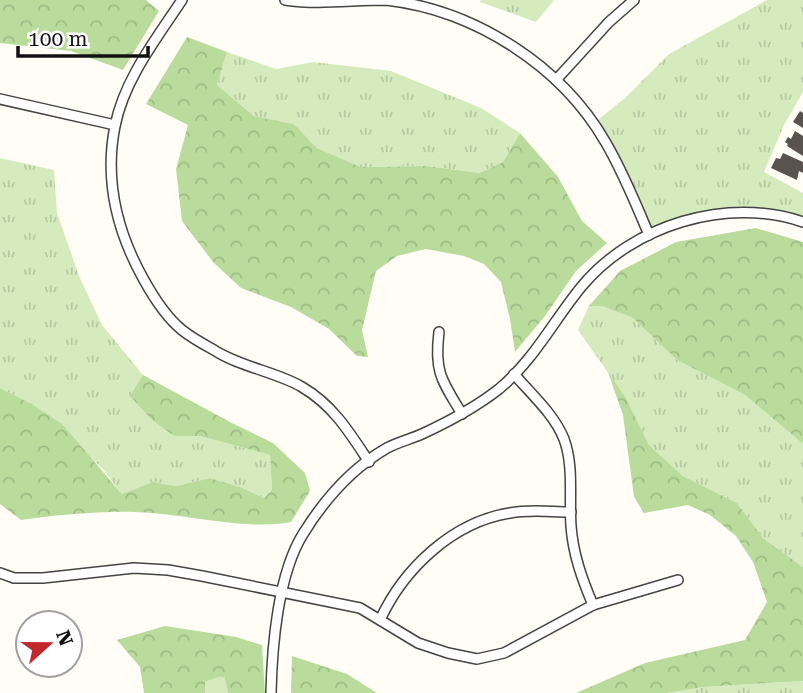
<svg xmlns="http://www.w3.org/2000/svg" width="803" height="693" viewBox="0 0 803 693" font-family="'Roboto Serif',serif">
	<style>
		.grass { fill: url(#grass-tufts) }
		.forest { fill: url(#forest-crowns) }
		.building { fill: #5a524d }
		.lines { fill: none; stroke-linecap: round; stroke-linejoin: round }
		.minor-casing { stroke: #444; stroke-width: 12 }
		.minor { stroke: #fff; stroke-width: 9 }
	</style>
	<defs>
		<pattern id="grass-tufts" width="24" height="20" patternUnits="userSpaceOnUse" patternTransform="scale(1.75)"><rect width="24" height="20" fill="#d5ebbd"/><path d="M3 7l-1-3M5 7V3M7 7l1-3M15 17l-1-3M17 17v-4M19 17l1-3" fill="none" stroke="#b6c8a1"/></pattern>
		<pattern id="forest-crowns" width="20" height="18" patternUnits="userSpaceOnUse" patternTransform="scale(1.75)"><rect width="20" height="18" fill="#b9dc9c"/><path d="M2 6a3 3 0 1 1 6 0M12 15a3 3 0 1 1 6 0" fill="none" stroke="#9ebc85"/></pattern>
	</defs>
	<rect width="100%" height="100%" fill="#fffdf5"/>
	<g class="grass">
		<path d="M481,0h73l-18,22 -56,-20z"/>
		<path d="M767,0h36v92l-19,33 -20,47 39,21v29l-74,-9 -80,22 -56,-111 33,-27 43,-43z"/>
		<path d="M227,52l49,17 37,-7 78,9 90,37 39,25 -17,29 -24,11 -52,-7 -66,1 -44,-19 -23,-24 -40,-8 -37,-31z"/>
		<path d="M0,158l54,12 3,43 22,63 23,49 41,50 -12,21 43,40h26l70,19 2,35 -8,8 -24,-11 -30,-9 -34,8 -24,-4 -30,12 -20,-26 -72,-65 -30,-15z"/>
		<path d="M589,306h13l31,12 44,42 68,35 58,49v123l-40,-29 -26,-35 -54,-27 -34,-31 -23,-47 -48,-68z"/>
		<path d="M225,674l3,19h-23v-11z"/>
		<path d="M803,681v12h-136l37,-6z"/>
	</g>
	<g class="forest">
		<path d="M0,0h146l13,11 -36,59 -52,-19 -71,-8z"/>
		<path d="M187,37l40,15 -10,33 37,31 40,8 23,24 44,19 66,-1 52,7 24,-11 17,-29 38,44 24,44 25,22 -31,28 -31,45 -30,36 -5,-33 -9,-37 -17,-18 -20,-8 -38,-7 -29,7 -21,15 -14,59 6,27 -11,-1 -28,-27 -38,-22 -50,-19 -28,-26 -31,-41 -6,-52 12,-44 -42,-21z"/>
		<path d="M756,228l47,14v202l-58,-49 -68,-35 -44,-42 -31,-12h-13l31,-35 56,-29z"/>
		<path d="M608,372l18,26 23,47 34,31 54,27 26,35 40,29v114l-99,6 -37,6h-91l69,-30 100,-23 22,-38 -14,-40 -17,-26 -26,-21 -22,-10 -44,8 -10,-16 -11,-82z"/>
		<path d="M143,375l87,47 43,21 32,30 5,18 -19,31c-49,9 -107,-9 -156,-10 -38,-1 -77,3 -114,8l-21,-16v-116l30,15 32,21 60,70 30,-12 24,4 34,-8 30,9 24,11 8,-8 -2,-35 -70,-19h-26l-23,-17 -21,-23z"/>
		<path d="M165,626l71,11 26,8 3,48h-37l-4,-18 -19,7v11h-61l-4,-26 -23,-27z"/>
		<path d="M292,656l55,18 30,19h-86z"/>
	</g>
	<g class="building">
		<path d="M800,111l3,2v15l-10,-6z"/>
		<path d="M795,131l8,5v20l-16,-10 1,-2 -3,-2 3,-5 3,2z"/>
		<path d="M783,153l20,9v11l-4,-2 -2,9 -26,-12 5,-10 4,1z"/>
	</g>
	<g class="lines">
		<defs>
			<g id="minor">
				<path d="M182,0c-26,39 -58,80 -67,126 -11,55 2,106 29,154 10,18 22,37 38,50 10,8 21,14 32,20 26,17 63,22 88,37 31,18 48,46 67,75"/>
				<path d="M285,0c33,5 67,0 101,0 89,10 176,66 220,143 17,29 30,61 43,92"/>
				<path d="M556,80l53,-58 25,-22"/>
				<path d="M0,99l115,26"/>
				<path d="M439,332c-5,40 3,49 23,82"/>
				<path d="M514,374c17,20 40,40 50,65 10,27 5,58 7,87 2,28 11,53 22,79"/>
				<path d="M0,573l14,5h29l91,-10 34,2 34,6 158,32 58,35 30,10 29,6 27,-6 89,-48 85,-25"/>
				<path d="M380,620c24,-52 73,-98 130,-107 20,-4 41,-1 61,-1"/>
				<path d="M271,693c1,-47 7,-119 32,-159 21,-34 49,-66 84,-86 11,-6 24,-9 35,-14 26,-12 54,-27 77,-45 35,-29 55,-69 83,-103 51,-61 145,-90 221,-64"/>
			</g>
		</defs>
		<use href="#minor" class="minor-casing"/>
		<use href="#minor" class="minor"/>
	</g>
	<g transform="translate(49 644) rotate(69)"><circle r="33" fill="#ffffff" stroke="#a0a0a0" stroke-width="2"/>
	<path d="M0-5L12 26L0 18L-12 26Z" fill="#c4262e"/>
	<text y="-10" font-size="19" font-weight="bold" text-anchor="middle" fill="#111111">N</text>
	</g>
	<path d="M18 46v10h130v-10" fill="none" stroke="#111111" stroke-width="3.5"/>
	<text x="28" y="46" font-size="21" fill="#111111" stroke="#ffffff" stroke-width="5" paint-order="stroke">100 m</text>
</svg>
